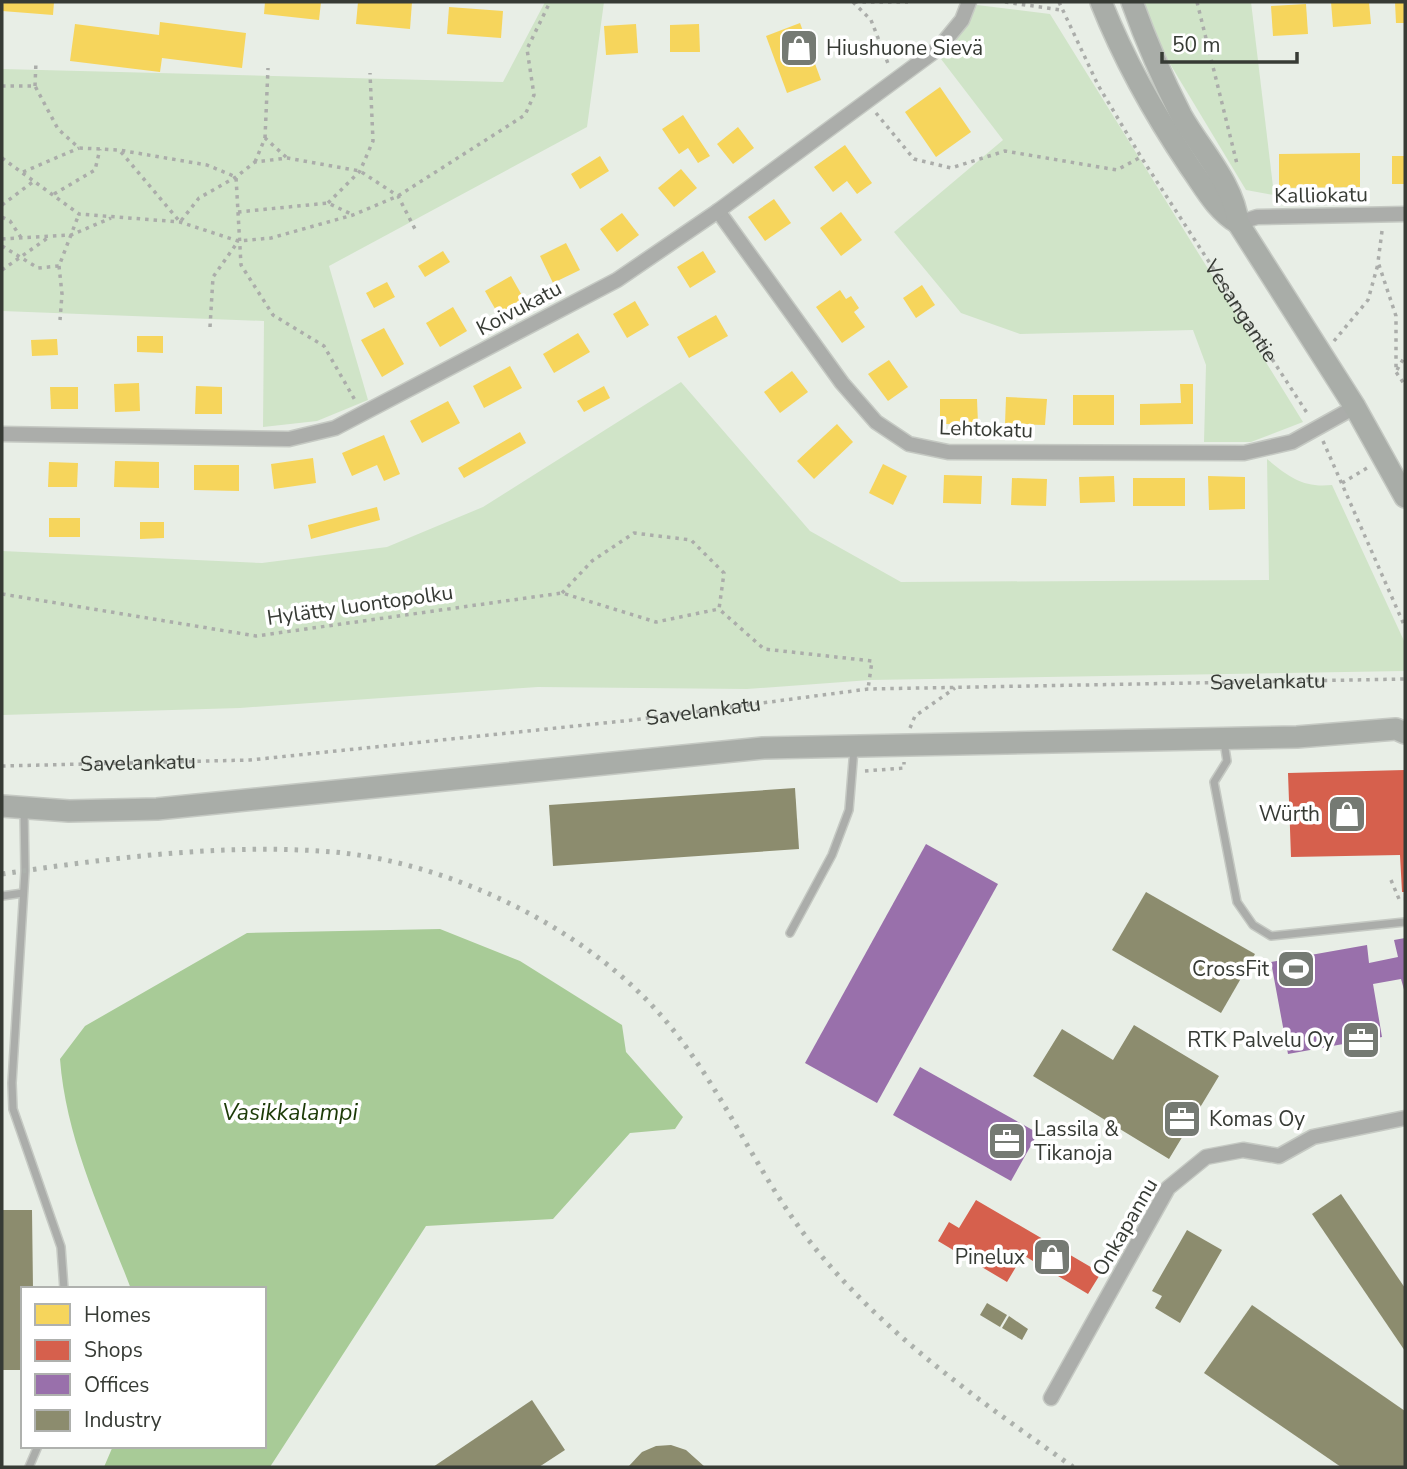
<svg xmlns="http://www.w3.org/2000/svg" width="1407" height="1469" viewBox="0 0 1407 1469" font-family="'Nunito Sans',sans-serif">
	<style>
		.green { fill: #d0e4c8 }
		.water { fill: #a8cb97 }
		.homes { fill: #f6d55c }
		.shops { fill: #d6604d }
		.offices { fill: #9970ab }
		.industry { fill: #8c8c6e }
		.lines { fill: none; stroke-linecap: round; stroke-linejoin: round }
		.lane-casing { stroke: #c5c9c3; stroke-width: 10 }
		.street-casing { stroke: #c5c9c3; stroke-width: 17 }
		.secondary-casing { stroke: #c5c9c3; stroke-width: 24 }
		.path { stroke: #abadaa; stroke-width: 3.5; stroke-dasharray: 3.5 5; stroke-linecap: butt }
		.lane { stroke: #abadaa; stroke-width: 7 }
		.street { stroke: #abadaa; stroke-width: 14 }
		.secondary { stroke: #a9ada8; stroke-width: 21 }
		.rail { stroke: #acb1ac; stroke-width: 5; stroke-dasharray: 3.5 7; stroke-linecap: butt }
		.labels { text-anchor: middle; stroke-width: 7; stroke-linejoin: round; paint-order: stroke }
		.poi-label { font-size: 21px; fill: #373b35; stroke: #fff; text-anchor: end }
		.street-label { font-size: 21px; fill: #373b35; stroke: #fff }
		.water-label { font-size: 23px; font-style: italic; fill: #1c3a07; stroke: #fff }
	</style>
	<rect width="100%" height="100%" fill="#e8eee6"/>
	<g class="green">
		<path d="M545,2h59l-17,125 -258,139 39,134 -51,21 -54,6 1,-106 -262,-10v-242l501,13z"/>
		<path d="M1141,2h110l23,193 -28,-5 -94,-156z"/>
		<path d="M977,5l73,9 253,408 -52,20h-47l2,-77 -13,-35 -173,4 -59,-21 -67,-81 109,-92 -62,-81 26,-33z"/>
		<path d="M681,382l129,149 91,51 368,-2 -2,-121c22,18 36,29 65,26l73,158v28l-535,9 -123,9 -209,-2 -298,21 -238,7v-164l260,12 125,-16 96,-40z"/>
	</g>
	<path class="water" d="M440,929l80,32 102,64 4,27 57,65 -8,12 -45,4 -77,86 -127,7 -156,241h-166l9,-21h151v-157h-133c-28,-74 -65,-149 -71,-230l25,-33 162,-93z"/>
	<g class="homes">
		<path d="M2,2h52l-1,13 -51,-4z"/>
		<path d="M265,2h56l-2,18 -55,-6z"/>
		<path d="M358,2h54l-2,27 -54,-5z"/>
		<path d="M1331,2h38l2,22 -38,3z"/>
		<path d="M1395,2h10v21h-9z"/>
		<path d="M1306,4l2,30 -35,2 -2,-30z"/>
		<path d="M449,7l54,4 -2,27 -54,-4z"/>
		<path d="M160,22l86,11 -4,35 -80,-10 -2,14 -90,-11 5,-37 84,11z"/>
		<path d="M800,23l21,57 -34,13 -21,-57z"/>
		<path d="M636,24l2,29 -32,2 -2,-29z"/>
		<path d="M699,24l1,28h-30v-27z"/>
		<path d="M940,87l31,45 -35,25 -31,-45z"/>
		<path d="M683,115l27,41 -12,7 -10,-15 -9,6 -17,-25z"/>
		<path d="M738,127l16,21 -21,16 -16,-20z"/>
		<path d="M845,145l27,38 -15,11 -10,-13 -14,11 -19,-25z"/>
		<path d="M1360,153v34l-81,1v-34z"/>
		<path d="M600,156l9,15 -29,18 -9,-15z"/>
		<rect x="1392" y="156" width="13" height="28"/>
		<path d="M681,169l16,19 -23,19 -16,-19z"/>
		<path d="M774,199l17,24 -26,18 -17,-24z"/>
		<path d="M841,212l21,28 -21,16 -21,-28z"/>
		<path d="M622,213l17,22 -22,17 -17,-23z"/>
		<path d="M566,243l14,27 -27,13 -13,-27z"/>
		<path d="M443,251l7,11 -25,15 -7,-11z"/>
		<path d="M703,251l13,21 -26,16 -13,-21z"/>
		<path d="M511,276l13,23 -26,15 -13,-23z"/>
		<path d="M387,282l8,15 -21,11 -8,-15z"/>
		<path d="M922,285l13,20 -19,13 -13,-20z"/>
		<path d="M840,290l6,9 5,-3 8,12 -5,4 11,15 -23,16 -26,-36z"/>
		<path d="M635,301l14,24 -22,13 -14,-24z"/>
		<path d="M453,307l14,24 -27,16 -14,-24z"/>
		<path d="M716,315l12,21 -39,22 -12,-21z"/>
		<path d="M384,328l20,36 -22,13 -21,-37z"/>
		<path d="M578,333l12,19 -36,21 -11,-19z"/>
		<path d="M137,336h26v17l-26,-1z"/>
		<path d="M57,339l1,16 -26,1 -1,-16z"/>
		<path d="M889,360l19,27 -20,14 -20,-27z"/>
		<path d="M510,366l12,22 -38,20 -11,-22z"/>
		<path d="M792,371l16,21 -28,21 -16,-21z"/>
		<path d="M139,383l1,28 -25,1 -1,-28z"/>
		<path d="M1180,384h13v40l-53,1v-21l41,-1z"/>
		<path d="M196,386l26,1v27h-27z"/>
		<path d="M604,386l6,12 -26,14 -7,-11z"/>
		<path d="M50,387h28v22h-27z"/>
		<rect x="1073" y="395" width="41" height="30"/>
		<path d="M1006,397l41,2 -2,26 -40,-1z"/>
		<path d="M940,399h37l1,25h-38z"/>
		<path d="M448,401l12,22 -38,20 -12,-22z"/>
		<path d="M837,424l16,18 -39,37 -17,-18z"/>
		<path d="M520,432l6,11 -62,35 -6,-10z"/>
		<path d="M384,435l16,39 -16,7 -7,-16 -25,11 -10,-23z"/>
		<path d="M313,458l3,25 -42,6 -3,-25z"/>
		<path d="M115,461l44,1v26l-45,-1z"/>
		<path d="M49,462l29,1 -1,24h-29z"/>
		<path d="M883,464l24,12 -14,29 -24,-12z"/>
		<path d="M194,465h45v26l-45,-1z"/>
		<path d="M944,475l38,1 -1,28 -38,-1z"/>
		<path d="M1114,476l1,26 -35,1 -1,-26z"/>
		<path d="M1208,476l37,1v32l-36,1z"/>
		<path d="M1012,478l35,1 -1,27 -35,-1z"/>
		<rect x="1133" y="478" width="52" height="28"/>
		<path d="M377,507l3,13 -69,19 -3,-14z"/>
		<rect x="49" y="518" width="31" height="19"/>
		<path d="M140,522h24v16l-24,1z"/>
	</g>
	<g class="shops">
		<path d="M1405,770v122h-3l-2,-37 -109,2 -3,-84z"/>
		<path d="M976,1200l125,73 -13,21 -65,-39 -16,27 -69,-41 11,-19 10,6z"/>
	</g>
	<g class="offices">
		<path d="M926,844l72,40 -121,219 -72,-40z"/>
		<path d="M1405,938v55l-4,-14 -28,5 9,53 -94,17 -17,-92 96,-17 2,18 29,-6 -4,-17z"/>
		<path d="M920,1067l118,66 -27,48 -118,-66z"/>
	</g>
	<g class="industry">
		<path d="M795,788l4,61 -246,17 -4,-61z"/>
		<path d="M1146,892l109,62 -34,59 -109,-63z"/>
		<path d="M1134,1025l85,51 -50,83 -136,-83 29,-47 51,31z"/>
		<path d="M1341,1194l64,94v63l-93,-137z"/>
		<path d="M2,1210h30l1,79h-10v81h-21z"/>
		<path d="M1187,1230l35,20 -42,73 -25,-15 7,-12 -10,-5z"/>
		<path d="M987,1303l20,12 -7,12 -20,-12z"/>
		<path d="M1252,1305l153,106v56h-64l-137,-94z"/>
		<path d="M1009,1316l19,13 -6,11 -20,-12z"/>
		<path d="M532,1400l33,50 -26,17h-106z"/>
		<path d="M671,1445l15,5 19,17h-77l14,-15 14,-6z"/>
	</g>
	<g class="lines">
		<defs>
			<g id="lane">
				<path d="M1224,742l3,19 -13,21 23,120 16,23 18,11 134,-14"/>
				<path d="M24,809l1,62 -13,212 1,26 48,138 3,42"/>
				<path d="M2,896l21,-3"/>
				<path d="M790,933l42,-78 17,-45 5,-61"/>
				<path d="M29,1467l9,-21"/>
			</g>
			<g id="street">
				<path d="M718,211l124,172 34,39 33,22 39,8 296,1 48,-11 63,-35"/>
				<path d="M1238,223l19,-6 148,-3"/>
				<path d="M2,434l287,5 46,-11 282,-148 101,-69 221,-163 23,-28 7,-18"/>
				<path d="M1051,1398l117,-210 38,-31 37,-7 36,6 34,-19 92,-19"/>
			</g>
			<g id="secondary">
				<path d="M1101,2c23,58 54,113 89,165 15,21 26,43 48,56"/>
				<path d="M1132,2c14,39 30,76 49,113 19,34 53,69 57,108l117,184 50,90"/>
				<path d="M2,806l67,5 88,-2 606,-61 534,-11 99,-8 9,4"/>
			</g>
		</defs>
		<use href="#lane" class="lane-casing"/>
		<use href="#street" class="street-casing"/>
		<use href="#secondary" class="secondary-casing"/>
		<g class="path">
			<path d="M853,2l18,18 18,46"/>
			<path d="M854,2h54"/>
			<path d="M1005,2l56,8"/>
			<path id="s1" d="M1059,2l39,83 43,72 168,259"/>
			<path d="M1197,2l40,162"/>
			<path d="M2,86h33l23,43 21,19 40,2 88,15 29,12 5,88 32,50 51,31 32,56"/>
			<path d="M35,86l1,-25"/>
			<path d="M876,113l38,46 37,9 54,-17 112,19 24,-13"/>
			<path d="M265,138l3,-70"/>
			<path d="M121,152l59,70 19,-24 37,-21 19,-15 32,-4 73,13 38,25 17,33"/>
			<path d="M2,158l77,56 101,8 58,19 33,-3 82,-23 45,-19 127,-81 9,-20 -7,-46 23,-47"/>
			<path d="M255,162l10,-24 21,19"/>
			<path d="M23,172l56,-24"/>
			<path d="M54,194l41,-24 5,-21"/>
			<path d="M328,203l32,-32 13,-30 -3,-68"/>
			<path d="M2,205l32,-24"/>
			<path d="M238,212l90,-9 23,11"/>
			<path d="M2,217l8,4 12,18"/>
			<path d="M1382,231l-4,31 18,54v56l9,13"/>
			<path d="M2,239l69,-4 40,-17"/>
			<path d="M2,246l36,22 21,-2 20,-52"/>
			<path d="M59,266l3,28 -2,26"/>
			<path d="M2,270l47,-33"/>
			<path d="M210,327l3,-50 24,-34"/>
			<path d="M1334,341l34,-41 10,-36"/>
			<path d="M1397,370l8,-14"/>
			<path d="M1323,441l82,186"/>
			<path d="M1342,483l25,-15"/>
			<path d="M562,593l30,-32 42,-28 57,7 33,33 -5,36 45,40 108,12 -4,28"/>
			<path d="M2,594l254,42 306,-43 94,29 63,-13"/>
			<path d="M910,728l5,-12 40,-28"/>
			<path id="s2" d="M2,766l248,-6 383,-40 235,-31 537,-10"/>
			<path d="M865,771l39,-3v-6"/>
			<path d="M1391,880l8,19h6"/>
		</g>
		<use href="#lane" class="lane"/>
		<use href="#street" class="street"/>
		<use href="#secondary" class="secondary"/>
		<path class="rail" d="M2,874c108,-16 222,-31 332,-22 118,11 254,77 331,168 61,72 94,161 154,233 71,86 164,150 254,214"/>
	</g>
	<defs>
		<symbol id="shop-square" viewBox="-11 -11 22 22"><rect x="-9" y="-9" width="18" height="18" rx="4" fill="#757a73" stroke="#fff"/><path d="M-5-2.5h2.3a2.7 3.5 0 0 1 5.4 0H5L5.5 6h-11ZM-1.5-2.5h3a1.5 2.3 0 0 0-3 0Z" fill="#fff"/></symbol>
		<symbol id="stadium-square" viewBox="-11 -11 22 22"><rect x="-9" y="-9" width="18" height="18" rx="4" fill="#757a73" stroke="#fff"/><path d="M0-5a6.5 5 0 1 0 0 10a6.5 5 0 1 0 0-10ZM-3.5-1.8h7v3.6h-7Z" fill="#fff"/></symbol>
		<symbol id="office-square" viewBox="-11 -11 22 22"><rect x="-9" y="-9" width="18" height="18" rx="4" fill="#757a73" stroke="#fff"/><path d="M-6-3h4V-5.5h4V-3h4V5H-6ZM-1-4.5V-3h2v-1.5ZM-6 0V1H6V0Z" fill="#fff"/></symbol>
	</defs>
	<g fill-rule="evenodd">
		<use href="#shop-square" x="777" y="26" width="44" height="44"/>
		<use href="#shop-square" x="1325" y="792" width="44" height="44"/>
		<use href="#stadium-square" x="1274" y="947" width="44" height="44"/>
		<use href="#office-square" x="1339" y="1018" width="44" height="44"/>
		<use href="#office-square" x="1160" y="1097" width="44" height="44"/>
		<use href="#office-square" x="985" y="1119" width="44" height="44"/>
		<use href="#shop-square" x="1030" y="1235" width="44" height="44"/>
	</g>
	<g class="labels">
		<g class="poi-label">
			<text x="826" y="55" text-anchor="start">Hiushuone Sievä</text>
			<text x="1320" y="821">Würth</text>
			<text x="1269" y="976">CrossFit</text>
			<text x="1334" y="1047">RTK Palvelu Oy</text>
			<text x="1209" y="1126" text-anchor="start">Komas Oy</text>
			<text x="1034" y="1136" text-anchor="start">Lassila &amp;<tspan x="1034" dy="24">Tikanoja</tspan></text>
			<text x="1025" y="1264">Pinelux</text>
		</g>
		<g class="street-label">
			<text transform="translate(1321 195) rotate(-1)" y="7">Kalliokatu</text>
			<text transform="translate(519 308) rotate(-28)" y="7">Koivukatu</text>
			<text dy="7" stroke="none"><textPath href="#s1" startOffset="359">Vesangantie</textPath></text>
			<text transform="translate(986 429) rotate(2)" y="7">Lehtokatu</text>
			<text transform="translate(360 605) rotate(-8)" y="7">Hylätty luontopolku</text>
			<text dy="7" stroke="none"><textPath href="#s2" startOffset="1270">Savelankatu</textPath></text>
			<text dy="7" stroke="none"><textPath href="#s2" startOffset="704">Savelankatu</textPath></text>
			<text dy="7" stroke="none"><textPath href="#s2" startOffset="136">Savelankatu</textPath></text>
			<text transform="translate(1125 1227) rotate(-60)" y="7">Onkapannu</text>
		</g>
		<g class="water-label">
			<text x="290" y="1120">Vasikkalampi</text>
		</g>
	</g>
	<rect width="1407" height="1469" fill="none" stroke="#373b35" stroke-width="7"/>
	<rect x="21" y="1287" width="245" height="161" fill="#ffffff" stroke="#afb1ae" stroke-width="2"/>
	<rect x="35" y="1304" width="35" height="21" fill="#f6d55c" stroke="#afb1ae" stroke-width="2"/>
	<text x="84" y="1322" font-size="21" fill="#373b35">Homes</text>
	<rect x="35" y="1340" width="35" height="21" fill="#d6604d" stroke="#afb1ae" stroke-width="2"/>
	<text x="84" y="1357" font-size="21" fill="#373b35">Shops</text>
	<rect x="35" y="1374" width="35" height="21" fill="#9970ab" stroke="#afb1ae" stroke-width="2"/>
	<text x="84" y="1392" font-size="21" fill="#373b35">Offices</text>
	<rect x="35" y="1410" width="35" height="21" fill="#8c8c6e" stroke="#afb1ae" stroke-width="2"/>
	<text x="84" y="1427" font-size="21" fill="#373b35">Industry</text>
	<path d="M1162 52v10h135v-10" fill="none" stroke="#373b35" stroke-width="3.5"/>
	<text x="1172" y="52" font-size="21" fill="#373b35" stroke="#ffffff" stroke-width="5" paint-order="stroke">50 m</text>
</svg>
